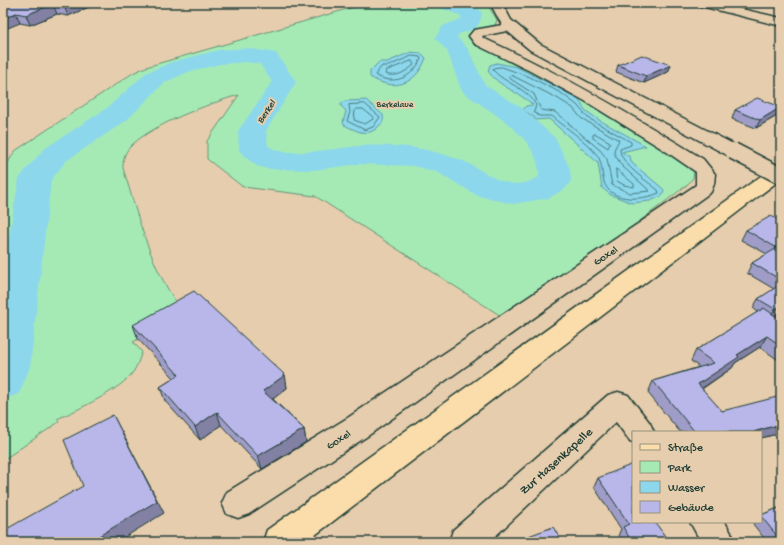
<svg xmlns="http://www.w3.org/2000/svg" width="784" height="545" viewBox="0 0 784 545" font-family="'Gochi Hand',sans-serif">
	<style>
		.green { fill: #a5eab5; stroke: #629474 }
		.water { fill: #8cd7ec; stroke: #6099a2 }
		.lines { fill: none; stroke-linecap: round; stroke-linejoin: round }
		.shore { stroke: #4b7b7e; stroke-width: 1 }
		.river { fill: #8cd7ec; fill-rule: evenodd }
		.street-casing { stroke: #1f3d34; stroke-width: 3 }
		.primary-casing { stroke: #1f3d34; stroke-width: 3 }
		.street { fill: #e6cdae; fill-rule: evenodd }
		.primary { fill: #faddab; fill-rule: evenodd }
		.street-bridge-casing { stroke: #1f3d34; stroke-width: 19; stroke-linecap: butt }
		.street-bridge { stroke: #e6cdae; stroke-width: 16 }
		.wall { fill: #9f9dc8; stroke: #1f3d34 }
		.shaded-wall { fill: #8280a3; stroke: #1f3d34 }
		.building { fill: #b9b7e9; stroke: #1f3d34 }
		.labels { text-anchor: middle; stroke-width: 4; stroke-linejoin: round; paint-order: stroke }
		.far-park-label { font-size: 9px; fill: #26463a; stroke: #e6cdae }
		.far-water-label { font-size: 10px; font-style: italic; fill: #24453d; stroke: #e6cdae }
		.street-label { font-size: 11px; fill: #1f3d34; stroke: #e6cdae }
		.near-street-label { font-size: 13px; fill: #1f3d34; stroke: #e6cdae }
	</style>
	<rect width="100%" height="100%" fill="#e6cdae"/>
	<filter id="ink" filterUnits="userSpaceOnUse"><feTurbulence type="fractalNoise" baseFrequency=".025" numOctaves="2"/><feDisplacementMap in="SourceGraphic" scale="8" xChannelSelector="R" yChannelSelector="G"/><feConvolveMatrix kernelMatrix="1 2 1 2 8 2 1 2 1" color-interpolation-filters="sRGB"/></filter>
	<g filter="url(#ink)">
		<path class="green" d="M368,3h121v4l8,13 -2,5 -26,9 4,6 59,28 152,91 10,12 -1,7 -6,7 -55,42 -131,89 -186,-120 -72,-9 -36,-28v-18l32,-46c-29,8 -91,31 -110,53 -5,6 -6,12 -6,20 16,51 28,104 62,146l-52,28 9,10c-3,7 -5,15 -9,20 -12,18 -56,38 -76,47l2,3 -56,38v-289l12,-20 118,-78 13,-6z"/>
		<g class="water">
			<path d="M411,52l10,1 5,5c-10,27 -32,34 -56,19v-6l9,-9h8z"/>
			<path d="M497,63l20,4 45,23 18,11 5,9 14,10 47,26 -24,6 8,5 2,6 29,24 3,3 -2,6 -12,5 -18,2 -21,-8 -9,-7 -4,-25 -49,-44 -15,1 1,-2 -12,-8 3,-4 7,-1c-14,-13 -34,-18 -45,-34l2,-6z"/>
			<path d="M366,100l17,15c1,5 0,8 -4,11 -11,12 -22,5 -35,-1l-1,-3 3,-11 -5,-5v-3l4,-2z"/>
		</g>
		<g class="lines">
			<g class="shore">
				<path d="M412,56l8,1 1,2c-9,19 -27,27 -46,16l7,-9h6z"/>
				<path d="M412,61l2,4c-9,7 -17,13 -29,9l1,-3z"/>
				<path d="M502,67l28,10 31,16 16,12 11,13 43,24v3l-11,4c0,15 27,32 38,41l1,3c-16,7 -48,10 -55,-11 -3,-10 -1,-19 -7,-27 -12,-15 -31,-27 -45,-39h-13l-5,-4 2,-7c-8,-17 -31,-21 -43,-35l1,-2z"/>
				<path d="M511,75l46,23 16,10 8,10 38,22 -5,10 1,5 7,11 28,25 -20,2 -18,-8 -5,-26 -7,-9 -45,-38 -14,-2 -7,-16 -25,-16z"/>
				<path d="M365,104l15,13 -7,10 -8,3 -18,-9 3,-9 -1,-7z"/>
				<path d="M357,109h6l10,8v2l-8,5 -11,-4 1,-9z"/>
				<path d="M596,134l14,8 -2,6 -15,-10v-3z"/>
				<path d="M616,169l18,15v3l-10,-2 -7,-4z"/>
			</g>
			<path class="river" d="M436,3c15,0 37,-3 46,10 -3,17 -8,16 -23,21l-2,3 11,12 17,36 37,23 34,31 14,30 1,12 -5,7 -17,10 -36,6 -35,-8 -41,-24 -23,-6 -54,-2 -46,6 -46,-1 -11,-3 -13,-10 -5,-6 -1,-19 34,-49 -12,-18 -14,-2 -26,2 -32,8 -24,11 -37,37 -61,41 -15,19 -21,187 -11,27 -16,5v-129l16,-91 5,-7 20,-23 63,-41 39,-35 26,-11 47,-12 27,-2 30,5 20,29 -30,49 2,15c19,13 68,2 90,0 17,-1 42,0 58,2 14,2 29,7 42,11 30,11 47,37 81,18 2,-38 -46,-64 -74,-83l-4,-5 -14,-38 -12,-13 8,-12 18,-7v-3l-22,-9z"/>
			<defs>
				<g id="street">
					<path d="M490,3h12l9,17 29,24 199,103 3,4 -3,4 -6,1 -6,-1 -197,-105 -23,-19 -25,5 1,2c77,35 149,77 220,121l12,15 -1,10 -3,8 -342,243 -120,79 -11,4 -11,-4 -5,-11 5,-11 122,-75 347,-232v-13l-32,-22 -79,-49 -55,-30 -55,-27 -6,-8 5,-6 28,-5z"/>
					<path d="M695,3h20l66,15v8l-84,-21z"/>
					<path d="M618,392l10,3 22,28 4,9h-21v10l-3,-1 -14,-19 -127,120h-40l4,-12 155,-135z"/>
					<path d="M690,522h35l11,20h-35z"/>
				</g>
				<path id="primary" d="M781,165v14l-475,363h-43l4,-12 508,-364z"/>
			</defs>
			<use href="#street" class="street-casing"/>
			<use href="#primary" class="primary-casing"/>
			<use href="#street" class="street"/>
			<use href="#primary" class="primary"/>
			<defs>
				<path id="street-bridge" d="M733,151l48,25"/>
			</defs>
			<use href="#street-bridge" class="street-bridge-casing"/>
			<use href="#street-bridge" class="street-bridge"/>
		</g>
		<g class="wall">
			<path d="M3,3h95l-30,13 -11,-2 -27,11 -10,-2z"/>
			<path d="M618,65h53l-3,7 -24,11 -28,-11z"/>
			<path d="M735,110l42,6 -21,12 -24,-9z"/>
			<path d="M781,221v91l-6,4 6,4v42l-21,-15 -25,16 -3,5 -30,21 20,22 59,-9v31l-20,5v-6h-81l-32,-39 5,-12 46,-14 -8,-6 5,-11 62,-38 -5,-4 5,-9 16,-10 -27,-16 5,-10 15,-9 -26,-14 5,-10z"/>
			<path d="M133,325l152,50 2,13 -14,11 31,30 2,13 -44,27 -41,-44 -21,15 -35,-39 -5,-14 14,-9 -36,-39z"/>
			<path d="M598,478l35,44h25l-3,1 14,19h-47l-4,-6 3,-7 -27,-42z"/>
			<path d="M781,507v35h-14l-14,-18 2,-2h6v-7z"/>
		</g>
		<g class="shaded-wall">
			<path d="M72,3h26l-30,13 -4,-10z"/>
			<path d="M53,4l4,10 -27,11 -4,-10z"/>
			<path d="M16,13l4,10 -17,7v-11z"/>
			<path d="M671,65l-3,7 -24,11 2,-7z"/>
			<path d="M781,107l-4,9 -21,12 4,-8z"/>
			<path d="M781,306v6l-12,7 6,-10z"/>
			<path d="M767,336l-7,11 -25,16 -3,5 -40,27 6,-11 39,-29z"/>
			<path d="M285,375l2,13 -21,16 -3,-13z"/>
			<path d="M217,412l4,13 -21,15 -5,-13z"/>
			<path d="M113,415l51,98 -47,29h-28z"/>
			<path d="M781,424v9l-20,5v-6h-8z"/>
			<path d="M304,429l2,13 -44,27 -4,-13z"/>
		</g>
		<g class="building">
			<path d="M3,3h69l-8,3 -11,-2 -27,11 -10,-2 -13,6z"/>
			<path d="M642,55l29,10 -25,11 -28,-11z"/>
			<path d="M757,98l24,9 -21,13 -25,-10z"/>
			<path d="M771,216l10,5v59l-29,-17 25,-15 -31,-18z"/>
			<path d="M781,284v22l-6,3 -17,-10z"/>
			<path d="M194,291l91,84 -22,16 41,38 -46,27 -41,-44 -22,15 -35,-40 19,-12 -46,-50z"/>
			<path d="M764,308l17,12v26l-14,-10 -30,19 2,2 -41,27 24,27 55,-14 4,5v22l-28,8h-58l-42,-51 61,-18 -18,-13z"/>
			<path d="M113,415l44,86 -68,41h-86v-11l80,-45 -19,-46z"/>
			<path d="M633,464v58h22l14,20h-37l-9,-15 6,-3 -31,-46z"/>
			<path d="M781,507v34l-20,-25v-1z"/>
			<path d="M553,527l9,15h-50z"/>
		</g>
	</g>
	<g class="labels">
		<g class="far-park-label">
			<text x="395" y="107">Berkelaue</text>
		</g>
		<g class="far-water-label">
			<text transform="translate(265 111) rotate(-56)" y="4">Berkel</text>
		</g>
		<g class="street-label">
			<text transform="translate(605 255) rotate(-33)" y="4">Goxel</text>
			<text transform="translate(338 439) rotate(-33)" y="4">Goxel</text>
		</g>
		<g class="near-street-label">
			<text transform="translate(555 460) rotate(-42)" y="5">Zur Hasenkapelle</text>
		</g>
	</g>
	<rect width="784" height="545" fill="none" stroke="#e6cdae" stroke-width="16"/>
	<rect x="8" y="8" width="768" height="529" fill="none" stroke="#1f3d34" stroke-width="1.5" filter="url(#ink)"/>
	<rect x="632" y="431" width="130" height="92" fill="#e6cdae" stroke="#96937d"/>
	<rect x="640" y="444" width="20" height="6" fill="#faddab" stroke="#96937d"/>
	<text x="668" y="451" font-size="12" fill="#1f3d34">Straße</text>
	<rect x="640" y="461" width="20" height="12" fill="#a5eab5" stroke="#96937d"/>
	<text x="668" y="471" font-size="12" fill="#1f3d34">Park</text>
	<rect x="640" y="481" width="20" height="12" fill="#8cd7ec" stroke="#96937d"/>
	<text x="668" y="491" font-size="12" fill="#1f3d34">Wasser</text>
	<rect x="640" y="501" width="20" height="12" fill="#b9b7e9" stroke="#96937d"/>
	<text x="668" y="511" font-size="12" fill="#1f3d34">Gebäude</text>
</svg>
